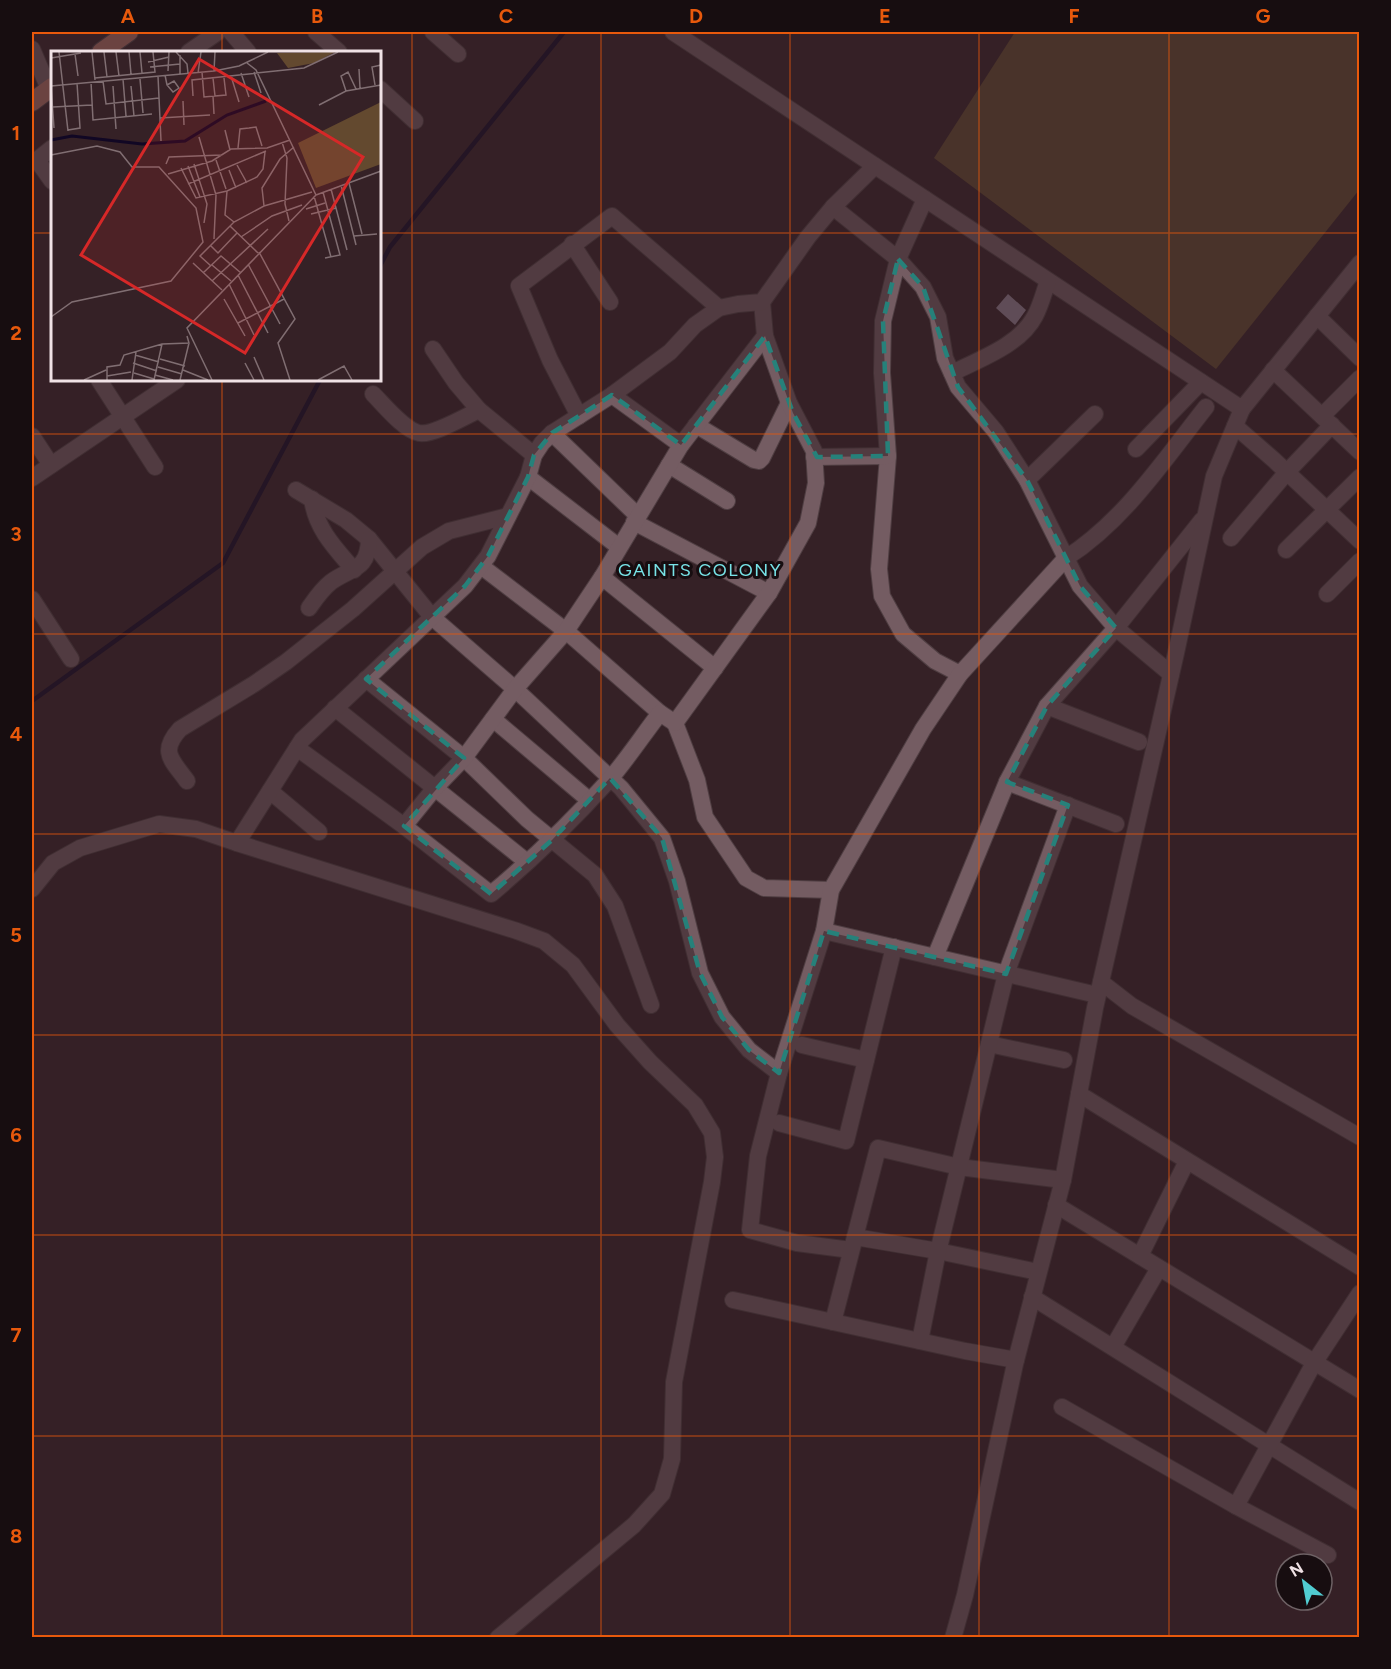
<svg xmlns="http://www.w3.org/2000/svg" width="1391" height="1669" viewBox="0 0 1391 1669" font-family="Figtree,sans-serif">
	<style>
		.green { fill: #63492f }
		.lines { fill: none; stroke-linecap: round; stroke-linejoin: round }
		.stream { stroke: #110724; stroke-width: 4.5 }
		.building { fill: #938192 }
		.minor-casing { stroke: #4f3e42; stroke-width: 18 }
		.major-casing { stroke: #4f3e42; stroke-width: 20 }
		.minor { stroke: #745c62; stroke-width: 16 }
		.major { stroke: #ae6d63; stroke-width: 18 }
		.marked { fill: none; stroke: #26817a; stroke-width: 4.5; stroke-dasharray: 12 8; stroke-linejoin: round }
		.grid { fill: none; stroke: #e8590c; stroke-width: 1.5; stroke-opacity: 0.55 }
		.labels { text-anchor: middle; stroke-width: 6; stroke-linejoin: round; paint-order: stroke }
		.neighbourhood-label { font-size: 18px; letter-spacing: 1.5px; fill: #78e4e8; stroke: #170d10 }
		.inset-river { fill: none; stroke: #110724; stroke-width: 3 }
		.inset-road { fill: none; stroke: #806e72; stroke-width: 1.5 }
		.view { fill: #d62828; fill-opacity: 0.15; stroke: #d62828; stroke-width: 3 }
		.inset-edge { fill: none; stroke: #f0e2e5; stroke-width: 3 }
		.neatline { fill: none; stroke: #e8590c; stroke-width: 2 }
		.grid-label { font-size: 20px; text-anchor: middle; font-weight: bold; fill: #e8590c }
	</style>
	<rect width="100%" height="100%" fill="#352126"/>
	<path class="green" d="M1015,32h344v158l-143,179 -282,-211z"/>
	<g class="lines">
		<g class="stream">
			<path d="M380,266l10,-19 174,-215"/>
			<path d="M32,701l191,-138 97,-183"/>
		</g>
	</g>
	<path class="building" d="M1008,294l18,16 -11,15 -19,-17z"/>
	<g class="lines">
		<defs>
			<g id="minor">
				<path d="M231,32l17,20"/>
				<path d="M316,32l23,20"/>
				<path d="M433,32l25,22"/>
				<path d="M673,32l569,377 118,-146"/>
				<path d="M32,49l17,40"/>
				<path d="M189,52l29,-20"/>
				<path d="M380,89l35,32"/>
				<path d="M52,148l-15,12 15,21"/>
				<path d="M925,199l-27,60 -15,62 -1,52 6,83 -9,113 3,27 21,38 32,27 25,13"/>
				<path d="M833,207l65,52 25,28 15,30 7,41 13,29 38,45 31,48 53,106 36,42 55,46"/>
				<path d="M572,244l38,58"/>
				<path d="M1317,316l43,42"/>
				<path d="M433,349l23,34 23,27 55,45"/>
				<path d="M1273,370l87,82"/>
				<path d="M952,373c28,-14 68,-28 83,-57 6,-11 9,-24 13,-35"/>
				<path d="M99,380l56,87"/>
				<path d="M373,394c11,11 31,36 46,39 13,3 47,-17 60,-23"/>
				<path d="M612,395l69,50"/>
				<path d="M579,416l-29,-56 -31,-74 93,-70 107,92"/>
				<path d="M1322,416l38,-38"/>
				<path d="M696,425l58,35 5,1 3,-3 27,-55"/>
				<path d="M1235,426l39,34 86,81"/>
				<path d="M552,433l86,83"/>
				<path d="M32,436l19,29"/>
				<path d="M1136,449l65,-67"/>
				<path d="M814,457l74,-1"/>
				<path d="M669,465l58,36"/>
				<path d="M528,477l91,70"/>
				<path d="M32,478l145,-98"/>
				<path d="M1027,480l68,-66"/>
				<path d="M296,490l50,30 23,19 63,78 83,72 106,99 41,50 15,43 23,92 22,44 27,33 30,23"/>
				<path d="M312,499c4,30 23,49 42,71"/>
				<path d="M634,522l135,71"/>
				<path d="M1231,538l56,-66 45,-47"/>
				<path d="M1286,550l74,-73"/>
				<path d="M481,566l85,65 94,82"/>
				<path d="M602,577l113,91"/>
				<path d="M1327,594l33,-33"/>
				<path d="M32,599l39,60"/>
				<path d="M309,608c7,-10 12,-18 22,-26 21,-15 37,-11 38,-43"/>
				<path d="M366,679l98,79 63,61 68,56 20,31 36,99"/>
				<path d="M1047,706l92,36"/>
				<path d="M335,708l192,154"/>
				<path d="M493,719l96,81"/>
				<path d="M675,723l22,57 8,37 41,61 18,10 67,2"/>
				<path d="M297,748l107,78 87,68c42,-35 82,-74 119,-115 18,-21 33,-44 50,-66l15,10 94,-130 39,-70 8,-40 -2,-32 -25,-48 -24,-67"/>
				<path d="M187,781c-15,-21 -28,-29 -7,-52l74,-45 32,-22 67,-53 69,-62 27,-16 59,-15"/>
				<path d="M1007,782l109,42"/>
				<path d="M270,791l49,41"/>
				<path d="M404,826l30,-37 30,-31 51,-69 51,-58 36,-54 79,-132 84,-109 -3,-34"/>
				<path d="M237,843l65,-103 163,-154 23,-30 40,-79 6,-22 8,-12 10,-10 60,-38 58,-43 25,-27 24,-17 19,-4 24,-2 46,-65 25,-30 42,-41"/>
				<path d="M32,889l21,-26 27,-15 79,-24 37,5 41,14 280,88 27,10 29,24 44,60 33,37 45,43 17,28 3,24 -3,25 -38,200 -2,77 -10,35 -28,31 -136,113"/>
				<path d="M824,931l273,64"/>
				<path d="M935,957l72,-175 40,-76 69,-78 86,-108"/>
				<path d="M1101,982l31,24 228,131"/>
				<path d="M989,1044l75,16"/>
				<path d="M802,1045l64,15"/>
				<path d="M1079,1094l281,173"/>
				<path d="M779,1123l67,18 48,-194"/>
				<path d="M1056,1205l304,185"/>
				<path d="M855,1237l83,14 100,21"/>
				<path d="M851,1250l-54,-7 -47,-13 8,-74 21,-83 45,-142 7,-41 92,-161 37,-55 106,-116c58,-37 98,-98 140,-151"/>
				<path d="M1140,1256l47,-95"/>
				<path d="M1032,1297l328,205"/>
				<path d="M733,1300l232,51 51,9"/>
				<path d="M833,1322l45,-174 81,19 104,13"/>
				<path d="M920,1341l17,-85 69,-282 62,-169"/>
				<path d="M1113,1347l46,-79"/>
				<path d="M1062,1407l174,99 92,49"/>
				<path d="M1236,1506l78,-143 46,-70"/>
				<path d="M953,1638l12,-43 50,-231 48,-184 32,-172 81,-355 38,-177 28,-67"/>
			</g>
			<g id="major">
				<path d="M101,52l28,-20"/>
				<path d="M32,102l20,-15"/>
			</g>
		</defs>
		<use href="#minor" class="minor-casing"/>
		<use href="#major" class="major-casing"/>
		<use href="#minor" class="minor"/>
		<use href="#major" class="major"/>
	</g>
	<path d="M0 0H1391V1669H0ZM898,259l25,28 35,100 69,93 53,106 36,42 -69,78 -40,76 61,23 -62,169 -182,-43 -45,142 -30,-23 -27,-33 -22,-44 -38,-135 -52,-60 -58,62 -61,54 -87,-68 60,-68 -98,-79 99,-93 23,-30 40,-79 6,-22 18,-22 60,-38 69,50 84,-109 28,77 24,44 71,-1 -5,-135z" fill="#352126" fill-opacity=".55" fill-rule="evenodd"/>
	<path class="marked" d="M898,259l25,28 35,100 69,93 53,106 36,42 -69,78 -40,76 61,23 -62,169 -182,-43 -45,142 -30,-23 -27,-33 -22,-44 -38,-135 -52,-60 -58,62 -61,54 -87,-68 60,-68 -98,-79 99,-93 23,-30 40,-79 6,-22 18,-22 60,-38 69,50 84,-109 28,77 24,44 71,-1 -5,-135z"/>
	<path class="grid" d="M222,32v20M412,32v1606M601,32v1606M790,32v1606M979,32v1606M1169,32v1606M32,233h20M380,233h980M222,380v1258M32,434h1328M32,634h1328M32,834h1328M32,1035h1328M32,1235h1328M32,1436h1328"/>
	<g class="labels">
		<g class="neighbourhood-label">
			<text x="700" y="576">GAINTS COLONY</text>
		</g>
	</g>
	<g transform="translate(51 51)">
		<rect width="330" height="330" fill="#352126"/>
		<path d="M284,1l-21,11 -26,5 -11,-15zM330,51v62l-65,24 -18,-45z" fill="#63492f"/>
		<path class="inset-river" d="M0,89l21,-4 70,8 43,-3 42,-26 39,-14"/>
		<path class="inset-road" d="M8,1l9,79M41,1l3,28M53,1l3,25M65,1l3,24M78,1l2,22M89,1l2,21M125,1l11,12 1,9M24,3l3,22M129,4v19M0,7l30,-5M97,11l21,-5M196,12l9,7 60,125 65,-24M99,16l30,-3M308,18l1,19M117,20l1,-19M163,20l1,-19M151,21l2,25 22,-2 -2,-17M203,21l7,21M147,22l3,-21M190,22l8,24M114,24l2,10 6,7 6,-4 -5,-7 -7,4M107,25l3,65M180,25l8,26M44,27l60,-6 -2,-20M162,27l2,18M72,28l3,37M89,28l3,34M52,30l3,23 53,-6M40,31l2,38 59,-6M324,34l-3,-18 9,-2M0,35l3,42M0,35l163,-15 25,-5 29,-14M62,35l3,43M80,35l3,30M295,40l-5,-15 7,-4 8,17M142,45l-1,-16 112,-12 34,-16M162,45l1,18M132,50l1,24M268,54l27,-14 35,-6M2,56l39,-2M109,67l50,-3M17,79l12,-2 -3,-45M174,79l5,20M148,86l17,58 -2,44M231,91l5,16 -2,46 4,17M187,97l2,-19 9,-1 7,-1 6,19M0,104l46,-9 23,6 12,15h27l37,41 7,34 -32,39 -99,21 -21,15M165,109l10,29M115,113l3,-7 53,-2M143,113l13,40 -3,19M186,114l10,18M137,115l12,31M130,117l15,30 31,-7 30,-14 6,-8 2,-17M178,119l7,18M117,123l44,-13 19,-12 36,-1 23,-8M298,132l13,51M137,133l78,-33M290,134l15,60M280,138l16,61M176,140l-2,24 9,7M272,141l17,63 -15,3M263,145l17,61M213,155l-2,-18 18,-29 14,-12M255,158l19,-6M260,163l25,-6M179,175l28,27M303,185l23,-2M190,186l31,-21 30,-11M160,195l7,7 19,-20M208,201l36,67 -17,24 12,37M142,212l29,27M197,213l32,60M161,214l19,16M160,215l-11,-10 34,-34 30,-16 48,-14M152,222l18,-17 20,17M187,224l30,58M161,230l56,-52M178,233l25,51M173,248l21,37M187,272l46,-24M84,304l24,7M203,306l10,23M109,308l25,7M82,312l24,8M194,312l9,17M107,316l24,7M132,319l25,10M83,322l20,6M104,324l18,5M56,325l24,-4M33,329l22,-10M56,329v-13l13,-2 4,-10 38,-11 27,-1 -2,-7M81,329l4,-28M103,329l8,-36M129,329l9,-37M161,329l-25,-52 129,-133M267,329l26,-14 8,14"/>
		<path class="view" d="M148,8l164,98 -118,196 -164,-98z"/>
		<rect width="330" height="330" class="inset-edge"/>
	</g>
	<rect width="1391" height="1669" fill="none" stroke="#170d10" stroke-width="66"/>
	<g transform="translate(1304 1582) rotate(329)"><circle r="28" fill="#170d10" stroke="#6e6265" stroke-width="1.5"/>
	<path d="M0-4.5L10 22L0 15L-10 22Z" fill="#51ccd1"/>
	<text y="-9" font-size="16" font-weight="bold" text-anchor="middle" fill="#f0e2e5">N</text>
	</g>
	<rect x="33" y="33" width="1325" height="1603" class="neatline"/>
	<g class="grid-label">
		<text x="128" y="23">A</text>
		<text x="317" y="23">B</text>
		<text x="506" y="23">C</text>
		<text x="696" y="23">D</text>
		<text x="885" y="23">E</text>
		<text x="1074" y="23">F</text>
		<text x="1263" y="23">G</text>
		<text x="16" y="140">1</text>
		<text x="16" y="340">2</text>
		<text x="16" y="541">3</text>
		<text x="16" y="741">4</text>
		<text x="16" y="942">5</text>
		<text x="16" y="1142">6</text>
		<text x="16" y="1342">7</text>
		<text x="16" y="1543">8</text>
	</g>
</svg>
